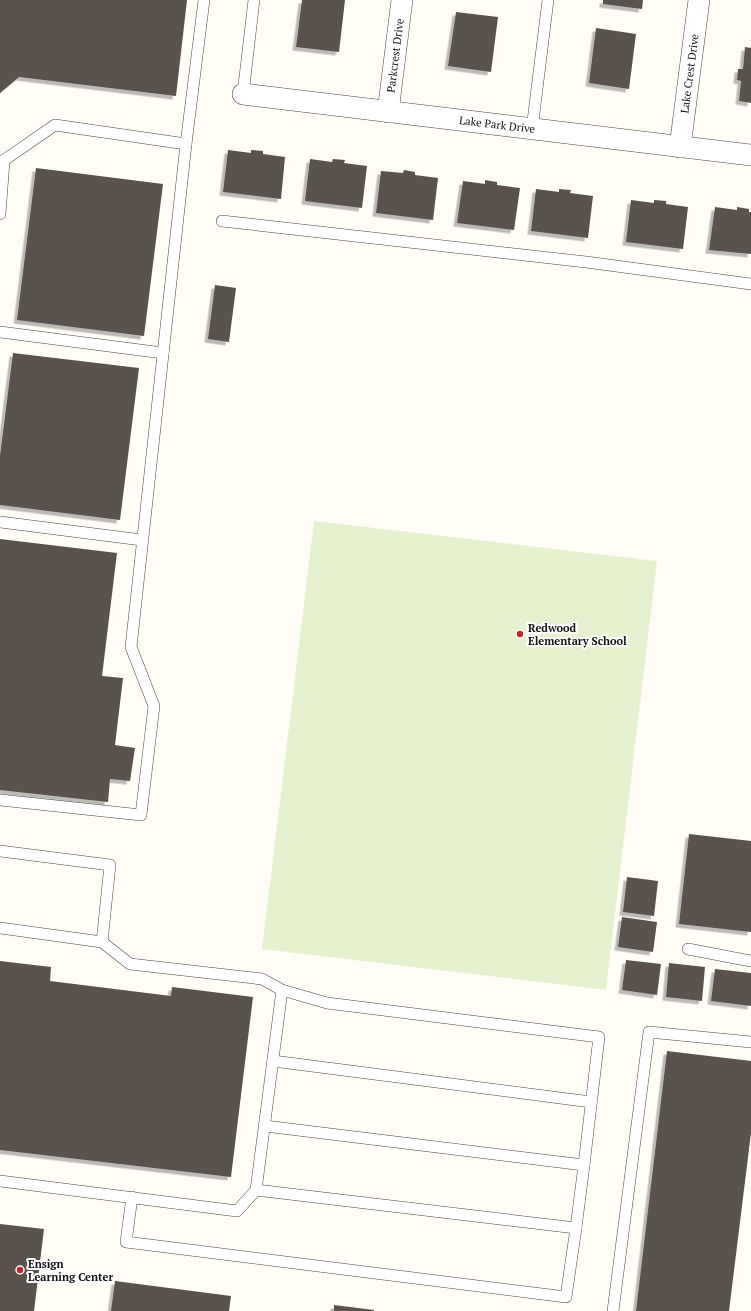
<svg xmlns="http://www.w3.org/2000/svg" width="751" height="1311" viewBox="0 0 751 1311" font-family="'PT Serif',serif">
	<style>
		.pitch { fill: #e6f2cf }
		.building { fill: #5a524d; filter: url(#shadow) }
		.lines { fill: none; stroke-linecap: round; stroke-linejoin: round }
		.lane-casing { stroke: #444; stroke-width: 12 }
		.street-casing { stroke: #444; stroke-width: 22 }
		.lane { stroke: #fff; stroke-width: 11 }
		.street { stroke: #fff; stroke-width: 21 }
		.poi-dot { fill: #c4262e; stroke: #fff; stroke-width: 1.5 }
		.labels { text-anchor: middle; stroke-width: 4; stroke-linejoin: round; paint-order: stroke }
		.street-label { font-size: 11px; fill: #111; stroke: #fff }
		.poi-label { font-size: 11px; font-weight: bold; fill: #111; stroke: #fff; text-anchor: start }
	</style>
	<defs>
		<filter id="shadow"><feDropShadow dx="-3.5" dy="3.5" stdDeviation="0" flood-color="#0004"/></filter>
	</defs>
	<rect width="100%" height="100%" fill="#fffdf5"/>
	<path class="pitch" d="M314,521l343,40 -51,429 -344,-41z"/>
	<g class="building">
		<path d="M0,0h187l-11,96 -157,-19 -19,16z"/>
		<path d="M302,0h43l-6,52 -43,-5z"/>
		<path d="M603,0h40l-1,9 -39,-5z"/>
		<path d="M456,12l42,5 -7,55 -43,-6z"/>
		<path d="M596,28l40,6 -7,55 -40,-6z"/>
		<path d="M745,47l6,1v55l-12,-2 2,-20 -4,-1 1,-11h5z"/>
		<path d="M228,150l23,3v-3l12,1v3l22,3 -4,42 -58,-7z"/>
		<path d="M310,159l22,3 1,-3 12,1 -1,3 23,3 -5,42 -57,-7z"/>
		<path d="M36,168l127,16 -19,152 -127,-16z"/>
		<path d="M404,170l11,2v3l23,3 -5,42 -57,-7 5,-42 22,2z"/>
		<path d="M485,180l12,2v3l23,3 -6,42 -57,-7 6,-42 22,3z"/>
		<path d="M536,189l23,3v-3l12,1 -1,3 23,3 -5,42 -57,-7z"/>
		<path d="M631,200l23,3v-3l12,1v3l22,3 -5,42 -57,-7z"/>
		<path d="M715,207l22,3v-3l12,2v3h2v42l-42,-4z"/>
		<path d="M215,285l21,3 -7,54 -21,-3z"/>
		<path d="M13,353l126,15 -19,152 -120,-15v-49z"/>
		<path d="M0,539l117,14 -15,123 21,2 -8,67 20,3 -5,33 -20,-2 -2,23 -108,-12z"/>
		<path d="M689,834l62,7v91l-72,-8z"/>
		<path d="M627,877l31,4 -4,35 -31,-4z"/>
		<path d="M622,917l35,5 -4,30 -35,-5z"/>
		<path d="M626,960l35,4 -4,31 -35,-5z"/>
		<path d="M0,961l51,6 -1,14 121,15 1,-9 81,10 -22,180 -231,-27z"/>
		<path d="M669,963l36,4 -3,34 -36,-4z"/>
		<path d="M715,969l36,4v33l-40,-5z"/>
		<path d="M667,1051l84,10v72l-22,178h-93z"/>
		<path d="M0,1224l44,5 -10,82h-34z"/>
		<path d="M115,1281l116,15 -2,15h-118z"/>
		<path d="M334,1305l40,5v1h-40z"/>
	</g>
	<g class="lines">
		<defs>
			<g id="lane">
				<path d="M243,94l11,-94"/>
				<path d="M532,129l16,-129"/>
				<path d="M0,163l55,-38 131,19"/>
				<path d="M0,214l4,-53"/>
				<path d="M222,221l364,41 165,22"/>
				<path d="M0,332l163,21"/>
				<path d="M0,522l142,18"/>
				<path d="M0,800l141,15 13,-109 -23,-59 55,-503 18,-144"/>
				<path d="M0,851l110,14 -8,77 -102,-14"/>
				<path d="M688,949l63,12"/>
				<path d="M282,990l45,13 272,34 -15,128"/>
				<path d="M273,1061l318,41"/>
				<path d="M265,1126l319,39 -8,63"/>
				<path d="M0,1181l237,30 19,-21 26,-200 -20,-11 -132,-15 -28,-22"/>
				<path d="M132,1197l-6,45 440,55 10,-69 -320,-38"/>
				<path d="M613,1311l36,-279 102,10"/>
			</g>
			<g id="street">
				<path id="s1" d="M243,94l508,61"/>
				<path id="s2" d="M388,112l14,-112"/>
				<path id="s3" d="M680,147l19,-147"/>
			</g>
		</defs>
		<use href="#lane" class="lane-casing"/>
		<use href="#street" class="street-casing"/>
		<use href="#lane" class="lane"/>
		<use href="#street" class="street"/>
	</g>
	<g class="poi-dot">
		<circle cx="520" cy="634" r="4"/>
		<circle cx="20" cy="1270" r="4"/>
	</g>
	<g class="labels">
		<g class="street-label">
			<text dy="4" stroke="none"><textPath href="#s2" startOffset="57">Parkcrest Drive</textPath></text>
			<text dy="4" stroke="none"><textPath href="#s3" startOffset="74">Lake Crest Drive</textPath></text>
			<text dy="4" stroke="none"><textPath href="#s1" startOffset="256">Lake Park Drive</textPath></text>
		</g>
		<g class="poi-label">
			<text x="528" y="632">Redwood<tspan x="528" dy="13">Elementary School</tspan></text>
			<text x="28" y="1268">Ensign<tspan x="28" dy="13">Learning Center</tspan></text>
		</g>
	</g>
</svg>
